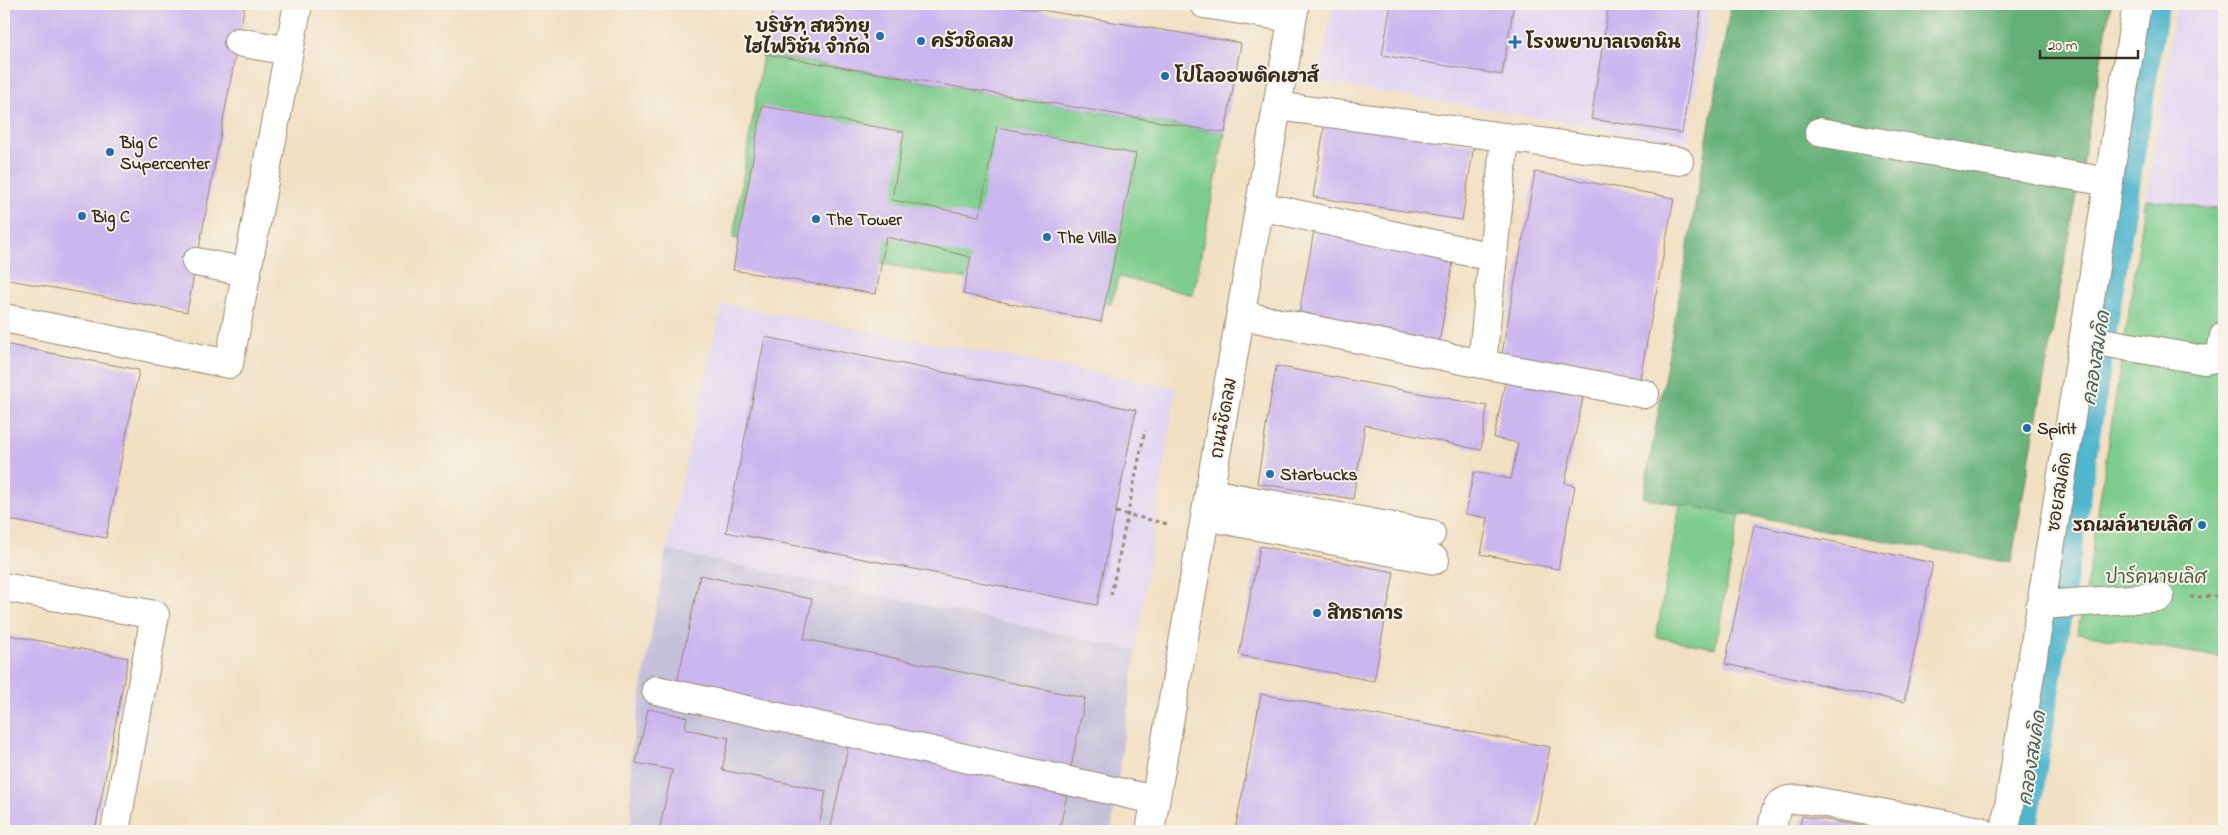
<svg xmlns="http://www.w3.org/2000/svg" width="2228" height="835" viewBox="0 0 2228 835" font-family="'Indie Flower','Playpen Sans Thai',sans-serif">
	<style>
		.built { fill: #e2d4f3 }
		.industrial { fill: #c5c0da }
		.green { fill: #7ccc8c; stroke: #5c7b55 }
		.forest { fill: #65b078; stroke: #506d4b }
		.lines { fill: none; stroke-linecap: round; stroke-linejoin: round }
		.canal { stroke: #4fb6cd; stroke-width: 34 }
		.building { fill: #ccb6ef }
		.minor-casing { stroke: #968570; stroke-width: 30 }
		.path { stroke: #968570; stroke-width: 3; stroke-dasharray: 4 4; stroke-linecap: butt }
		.minor { stroke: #fff; stroke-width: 28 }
		.poi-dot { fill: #1f6fb2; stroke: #f7f3e8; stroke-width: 2 }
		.labels { text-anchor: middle; stroke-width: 4; stroke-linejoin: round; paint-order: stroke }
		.poi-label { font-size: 18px; font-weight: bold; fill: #3b2a1e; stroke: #f7f3e8; text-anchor: start }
		.street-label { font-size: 18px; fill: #3b2a1e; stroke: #f7f3e8 }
		.park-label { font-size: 18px; fill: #4e5b3f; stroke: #f7f3e8 }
		.water-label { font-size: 19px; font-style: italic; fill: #425b5b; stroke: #f7f3e8 }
	</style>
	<rect width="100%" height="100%" fill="#f7f3e8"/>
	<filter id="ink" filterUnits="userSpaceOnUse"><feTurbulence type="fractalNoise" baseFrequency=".02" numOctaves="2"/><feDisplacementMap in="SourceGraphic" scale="10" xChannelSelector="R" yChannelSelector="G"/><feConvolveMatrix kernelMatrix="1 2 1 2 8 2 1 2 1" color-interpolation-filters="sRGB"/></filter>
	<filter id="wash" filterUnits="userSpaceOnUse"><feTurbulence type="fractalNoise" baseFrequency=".0096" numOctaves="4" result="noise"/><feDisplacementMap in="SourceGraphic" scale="20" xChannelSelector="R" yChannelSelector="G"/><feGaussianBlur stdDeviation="1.12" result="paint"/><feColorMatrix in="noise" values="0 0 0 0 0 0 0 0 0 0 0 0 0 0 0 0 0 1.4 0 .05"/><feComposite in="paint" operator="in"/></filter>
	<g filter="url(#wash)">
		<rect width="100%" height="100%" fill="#f1e0c2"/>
		<g class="built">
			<path d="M1333,4h377l-23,139 -368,-62z"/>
			<path d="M2176,4h48v654l-147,-25 7,-30z"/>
			<path d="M722,304l454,84 -40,262 -470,-100z"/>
		</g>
		<path class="industrial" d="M666,550l470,100 -25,181h-480v-79z"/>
		<g class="green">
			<path d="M763,54l462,79 -32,162 -74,-18 -8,27 -378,-66z"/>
			<path d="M2146,199l78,11v448l-147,-25 7,-30z"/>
			<path d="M1681,498l60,11 -26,139 -59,-11z"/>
		</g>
		<path class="forest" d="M1731,4h380l-100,559 -368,-65z"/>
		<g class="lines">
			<path class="canal" d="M2020,831l132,-827"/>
		</g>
		<g id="blocks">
			<g class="building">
				<path d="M4,4h241l-58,308 -183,-33z"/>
				<path d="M774,4h230l237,39 -16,90 -460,-79z"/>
				<path d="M1391,4h123l-12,71 -120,-20z"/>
				<path d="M1609,4h93l-20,129 -91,-14z"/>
				<path d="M762,106l142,26 -12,68 87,16 18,-89 139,27 -35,168 -138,-28 8,-37 -85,-20 -10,57 -143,-24z"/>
				<path d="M1325,122l149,23 -12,75 -149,-23z"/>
				<path d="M1535,172l139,26 -36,191 -138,-25z"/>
				<path d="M1314,231l140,25 -15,87 -141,-24z"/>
				<path d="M765,337l371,73 -39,195 -371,-73z"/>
				<path d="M4,344l135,26 -33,168 -102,-19z"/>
				<path d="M1276,366l211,40 -6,44 -116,-25 -12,74 -96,-16z"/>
				<path d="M1506,377l78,16 -19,90 10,3 -17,83 -77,-15 7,-36 -23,-4 9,-42 37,7 7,-36 -24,-5z"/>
				<path d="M1754,525l179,38 -29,139 -179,-38z"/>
				<path d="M1260,546l134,26 -20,109 -135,-26z"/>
				<path d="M700,575l112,24 -8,40 281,59 -14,69 -394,-83z"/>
				<path d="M4,634l124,24 -33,173h-66l-25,-5z"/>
				<path d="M1261,694l289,53 -16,84h-299z"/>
				<path d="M648,709l39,8 -2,12 44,9 -7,32 104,21 -8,40h-159l13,-61 -36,-7z"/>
				<path d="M848,747l219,48 -8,36h-229z"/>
				<path d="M1802,816l85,14v1h-88z"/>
			</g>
		</g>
	</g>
	<g filter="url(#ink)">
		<use href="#blocks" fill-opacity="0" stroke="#968570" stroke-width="1"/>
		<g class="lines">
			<defs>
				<g id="minor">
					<path d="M1204,4l88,14"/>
					<path d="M238,42l51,9"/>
					<path d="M1277,106l402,55"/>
					<path d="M1819,132l290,50"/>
					<path d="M1260,206l232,51"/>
					<path d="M196,262l51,10"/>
					<path d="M1241,315l241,49 163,30"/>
					<path d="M4,318l225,46 69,-360"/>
					<path d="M2085,339l119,21 16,-3 4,-21"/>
					<path d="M1482,364l23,-227"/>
					<path d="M1210,493l221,41"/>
					<path d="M1205,516l230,44"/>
					<path d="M4,587l151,28 -40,216"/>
					<path d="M2040,605l120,-8"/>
					<path d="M656,690l499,110"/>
					<path d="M1150,831l145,-827"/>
					<path d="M1772,831c4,-30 8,-33 37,-31l172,31"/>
					<path d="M2005,831l132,-827"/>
				</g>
			</defs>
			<use href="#minor" class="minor-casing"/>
			<g class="path">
				<path d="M1116,512l52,12"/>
				<path d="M1111,595l34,-165"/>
				<path d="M2190,597l34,-1"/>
			</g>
			<use href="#minor" class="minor"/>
		</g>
	</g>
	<g class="poi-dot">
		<circle cx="880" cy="36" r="5"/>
		<circle cx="921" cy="41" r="5"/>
		<path d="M1512.5 34.5h5v5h5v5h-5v5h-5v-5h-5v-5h5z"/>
		<circle cx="1165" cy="76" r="5"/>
		<circle cx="110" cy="152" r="5"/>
		<circle cx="82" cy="216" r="5"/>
		<circle cx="816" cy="219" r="5"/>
		<circle cx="1047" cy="237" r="5"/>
		<circle cx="2027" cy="428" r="5"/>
		<circle cx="1270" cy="474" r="5"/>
		<circle cx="2202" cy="525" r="5"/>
		<circle cx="1317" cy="613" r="5"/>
	</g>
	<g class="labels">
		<g class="poi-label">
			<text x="870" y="32" text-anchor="end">บริษัท สหวิทยุ<tspan x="870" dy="21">ไฮไฟวิชั่น จำกัด</tspan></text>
			<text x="931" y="47">ครัวชิดลม</text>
			<text x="1526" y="48">โรงพยาบาลเจตนิน</text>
			<text x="1175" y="82">โปโลออพติคเฮาส์</text>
			<text x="120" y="148">Big C<tspan x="120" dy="21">Supercenter</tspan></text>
			<text x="92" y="222">Big C</text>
			<text x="826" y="225">The Tower</text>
			<text x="1057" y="243">The Villa</text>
			<text x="2037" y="434">Spirit</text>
			<text x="1280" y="480">Starbucks</text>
			<text x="2192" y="531" text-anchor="end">รถเมล์นายเลิศ</text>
			<text x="1327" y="619">สิทธาคาร</text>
		</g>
		<g class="street-label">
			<text transform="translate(1223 418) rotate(-80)" y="6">ถนนชิดลม</text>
			<text transform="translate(2059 492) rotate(-81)" y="6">ซอยสมคิด</text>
		</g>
		<g class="park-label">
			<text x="2156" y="583">ปาร์คนายเลิศ</text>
		</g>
		<g class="water-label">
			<text transform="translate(2095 358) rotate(-81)" y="7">คลองสมคิด</text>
			<text transform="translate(2031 758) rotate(-81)" y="7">คลองสมคิด</text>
		</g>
	</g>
	<rect width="2228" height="835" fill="none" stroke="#f7f3e8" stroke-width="20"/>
	<path d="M2040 50v8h98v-8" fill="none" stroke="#3b2a1e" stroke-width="2.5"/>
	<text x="2048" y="50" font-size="15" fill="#3b2a1e" stroke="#f7f3e8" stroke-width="4" paint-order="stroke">20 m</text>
</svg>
